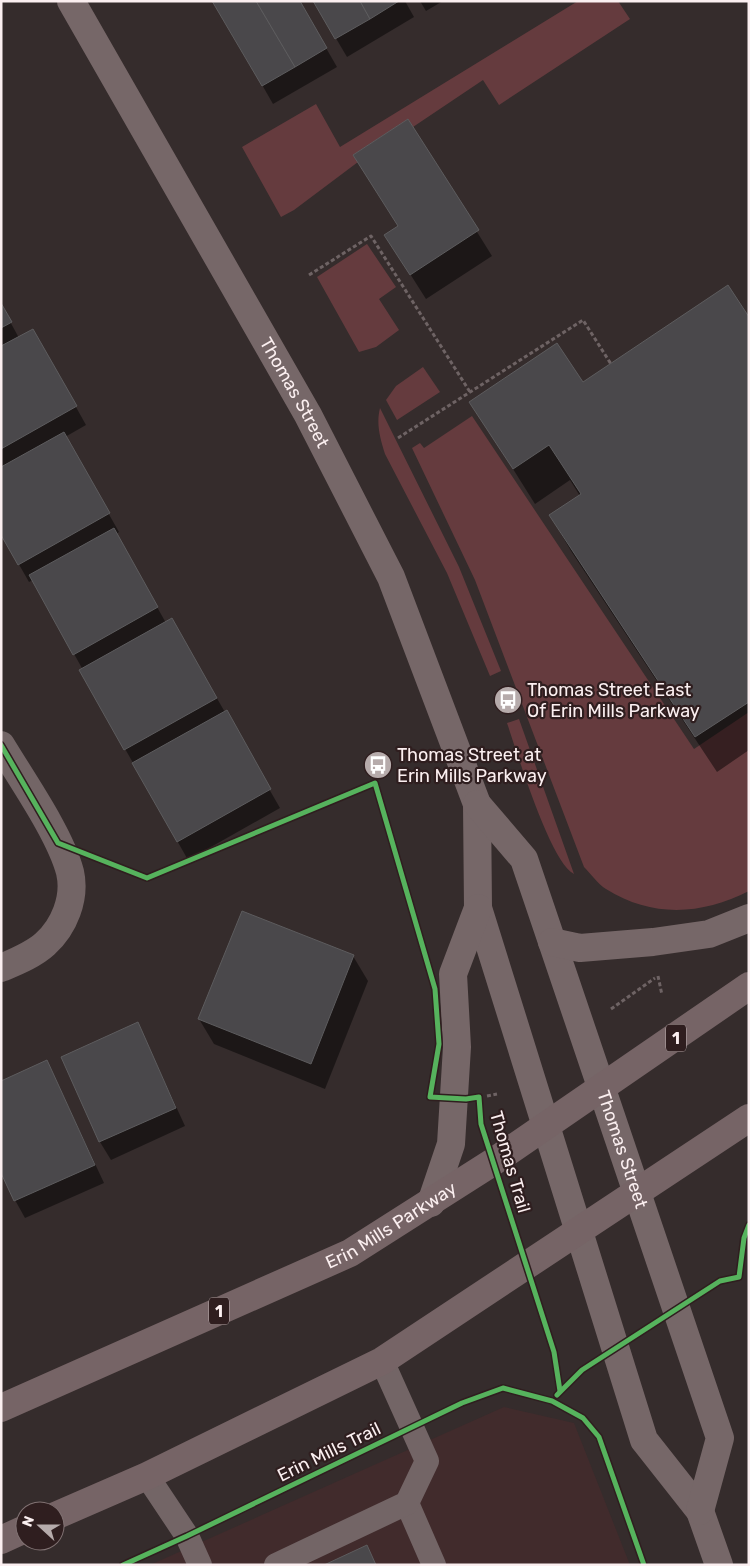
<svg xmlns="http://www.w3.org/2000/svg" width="750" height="1566" viewBox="0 0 750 1566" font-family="Rubik,sans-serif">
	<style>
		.built { fill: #412b2c }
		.green { fill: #653b3e }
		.shadow { fill: #0007 }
		.building { fill: #4a484b; stroke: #5d5c5e }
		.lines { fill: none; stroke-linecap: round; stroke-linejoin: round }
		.path { stroke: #6e6364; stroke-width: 3; stroke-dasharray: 4 2.5; stroke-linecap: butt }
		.lane { stroke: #736566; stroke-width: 24 }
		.street { stroke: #736566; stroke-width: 28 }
		.secondary { stroke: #766768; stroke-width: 28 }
		.primary { stroke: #766466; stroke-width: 28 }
		.cycleway-casing { stroke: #2f1e1f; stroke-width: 8 }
		.cycleway { stroke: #56b35d; stroke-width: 5 }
		.labels { text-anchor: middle; stroke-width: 4.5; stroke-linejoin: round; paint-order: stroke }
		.shield { fill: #2f1e1f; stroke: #beb0b1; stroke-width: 1 }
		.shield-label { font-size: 16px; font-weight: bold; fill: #fbeff0 }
		.street-label { font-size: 18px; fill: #fbeff0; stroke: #2f1e1f }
		.poi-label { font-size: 18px; fill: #fbeff0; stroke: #2f1e1f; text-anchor: start }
	</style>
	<rect width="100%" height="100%" fill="#352c2c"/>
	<path class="built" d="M504,1407l70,16 56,142h-480z"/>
	<g class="green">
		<path d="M578,1h40l12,18 -131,86 -16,-25 -70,47 -5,-8 -55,36 5,7 -64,48 -13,7 -39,-70 74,-43 24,43z"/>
		<path d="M367,244l29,43 -17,12 20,31 -23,17 -17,5 -42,-75z"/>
		<path d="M423,367l17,25 -43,28 -11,-20 10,-14z"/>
		<path d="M380,408l79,159 42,104 -11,5 -43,-103 -62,-119c-5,-16 -9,-30 -5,-46z"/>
		<path d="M472,416l222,333 55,-37v179c-47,24 -97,27 -143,-2 -8,-5 -15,-15 -22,-22l-109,-287 -63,-132 8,-5 4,5z"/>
		<path d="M519,719l55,155c-24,-12 -57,-122 -67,-151z"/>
	</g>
	<g class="shadow">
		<path d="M214,1h85l38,66 -64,37z"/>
		<path d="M314,1h91l9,16 -67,40z"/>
		<path d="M420,1h23l-17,10z"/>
		<path d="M408,121l84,135 -66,43 -40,-63 13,-9 -44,-71z"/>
		<path d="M1,305l18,33 14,-8 53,95 -21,12 54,95 -3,2 50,89 6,-3 108,188 -92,52 -107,-189 2,-1 -50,-90 -4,2 -28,-49z"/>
		<path d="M749,319v431l-32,22 -146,-221 -21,-36 30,-19 -10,-16 -35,24 -64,-102 112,-18z"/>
		<path d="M353,956l15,25 -43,108 -111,-45 -15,-25z"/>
		<path d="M138,1024l47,102 -74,34 -11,-18 -37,-85z"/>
		<path d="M47,1061l57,122 -79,35 -10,-18z"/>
	</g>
	<g class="building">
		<path d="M212,1h44l39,66 -33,19z"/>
		<path d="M256,1h44l27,47 -32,19z"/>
		<path d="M313,1h47l10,18 -35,20z"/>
		<path d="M360,1h39l-29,18z"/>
		<path d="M408,119l71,111 -69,45 -26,-40 14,-9 -45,-71z"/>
		<path d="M728,285l21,32v385l-54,35 -146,-222 32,-21 -32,-49 -36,24 -44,-67 88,-59 26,39z"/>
		<path d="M1,303l11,19 -11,6z"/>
		<path d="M33,329l44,77 -76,43v-103z"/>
		<path d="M64,432l46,81 -92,52 -17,-30v-68z"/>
		<path d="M114,528l44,79 -85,48 -44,-80z"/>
		<path d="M172,618l45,80 -93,52 -45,-80z"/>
		<path d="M227,710l44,79 -94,53 -45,-79z"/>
		<path d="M242,911l112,44 -43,109 -113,-45z"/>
		<path d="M138,1022l38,86 -77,34 -38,-85z"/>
		<path d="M47,1060l48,105 -81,36 -13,-28v-92z"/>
		<path d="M367,1545l9,20h-52z"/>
	</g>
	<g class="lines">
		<g class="path">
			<path d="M309,275l62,-39 99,156"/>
			<path d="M398,438l185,-118 28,44"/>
			<path d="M103,860l44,18 228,-95"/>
			<path d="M658,976l4,19"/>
			<path d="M611,1009l44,-31"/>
			<path d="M487,1096l10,-2"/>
		</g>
		<g class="lane">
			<path d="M147,1476l40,60 13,29"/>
			<path d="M407,1503l27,62"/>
			<path d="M276,1565l131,-62 20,-42 -45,-100"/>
		</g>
		<path class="street" d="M1,745c21,35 59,89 69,127 6,26 -6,55 -25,72 -12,11 -30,18 -44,24"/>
		<g class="secondary">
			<path id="s1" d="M71,1l237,414 83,162 86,227 1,104 166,532 56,71 19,54"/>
			<path id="s2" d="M477,804l47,55 196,579 -20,73"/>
			<path d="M552,942l28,6 73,-6 56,-8 40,-16"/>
			<path d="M431,1203l20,-59 6,-97 -4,-73 25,-66"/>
		</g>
		<g class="primary">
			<path id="s3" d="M1,1408l349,-155 143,-91 256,-176"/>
			<path d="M55,1516l92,-40 235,-115 367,-243"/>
			<path d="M1,1540l24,-11"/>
		</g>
		<defs>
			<g id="cycleway">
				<path d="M1,745l57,98 89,35 228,-95 60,206 4,55 -9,53 36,2 13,-2 2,27 73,228 6,39"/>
				<path d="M557,1395l25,-25 138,-89 19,-4 5,-39 5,-13"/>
				<path d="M123,1565l64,-29 275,-133 41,-15 49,13 31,17 16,19 45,128"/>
			</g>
		</defs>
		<use href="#cycleway" class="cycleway-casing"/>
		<use href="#cycleway" class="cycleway"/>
	</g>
	<defs>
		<symbol id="bus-disc" viewBox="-11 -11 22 22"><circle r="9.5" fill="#b6abab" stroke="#2f1e1f"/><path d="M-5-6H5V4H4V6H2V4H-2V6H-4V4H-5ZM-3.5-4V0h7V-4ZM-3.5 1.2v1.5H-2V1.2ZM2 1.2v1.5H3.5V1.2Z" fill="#fff"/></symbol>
	</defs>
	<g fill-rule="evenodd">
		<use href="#bus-disc" x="492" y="684" width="32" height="32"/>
		<use href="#bus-disc" x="362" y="749" width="32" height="32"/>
	</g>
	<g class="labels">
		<g class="shield">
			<rect x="666" y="1024.5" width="20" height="27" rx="4"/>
			<rect x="209" y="1297.5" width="20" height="27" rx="4"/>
		</g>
		<g class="shield-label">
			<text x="676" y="1044">1</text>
			<text x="219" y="1317">1</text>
		</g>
		<g class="street-label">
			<text dy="6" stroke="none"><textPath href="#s1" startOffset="451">Thomas Street</textPath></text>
			<text dy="6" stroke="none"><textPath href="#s2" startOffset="379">Thomas Street</textPath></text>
			<text transform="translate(510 1162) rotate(74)" y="6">Thomas Trail</text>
			<text dy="6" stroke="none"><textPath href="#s3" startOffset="431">Erin Mills Parkway</textPath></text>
			<text transform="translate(329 1452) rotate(-26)" y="6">Erin Mills Trail</text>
		</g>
		<g class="poi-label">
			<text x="527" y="696">Thomas Street East<tspan x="527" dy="21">Of Erin Mills Parkway</tspan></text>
			<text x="397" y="761">Thomas Street at<tspan x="397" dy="21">Erin Mills Parkway</tspan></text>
		</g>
	</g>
	<rect width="750" height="1566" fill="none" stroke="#fbeff0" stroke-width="5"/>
	<g transform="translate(40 1526) rotate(291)"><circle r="24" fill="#2f1e1f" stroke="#817273"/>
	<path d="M0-4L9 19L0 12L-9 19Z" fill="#b6abab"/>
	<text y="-8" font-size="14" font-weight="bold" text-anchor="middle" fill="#fbeff0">N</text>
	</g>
</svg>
